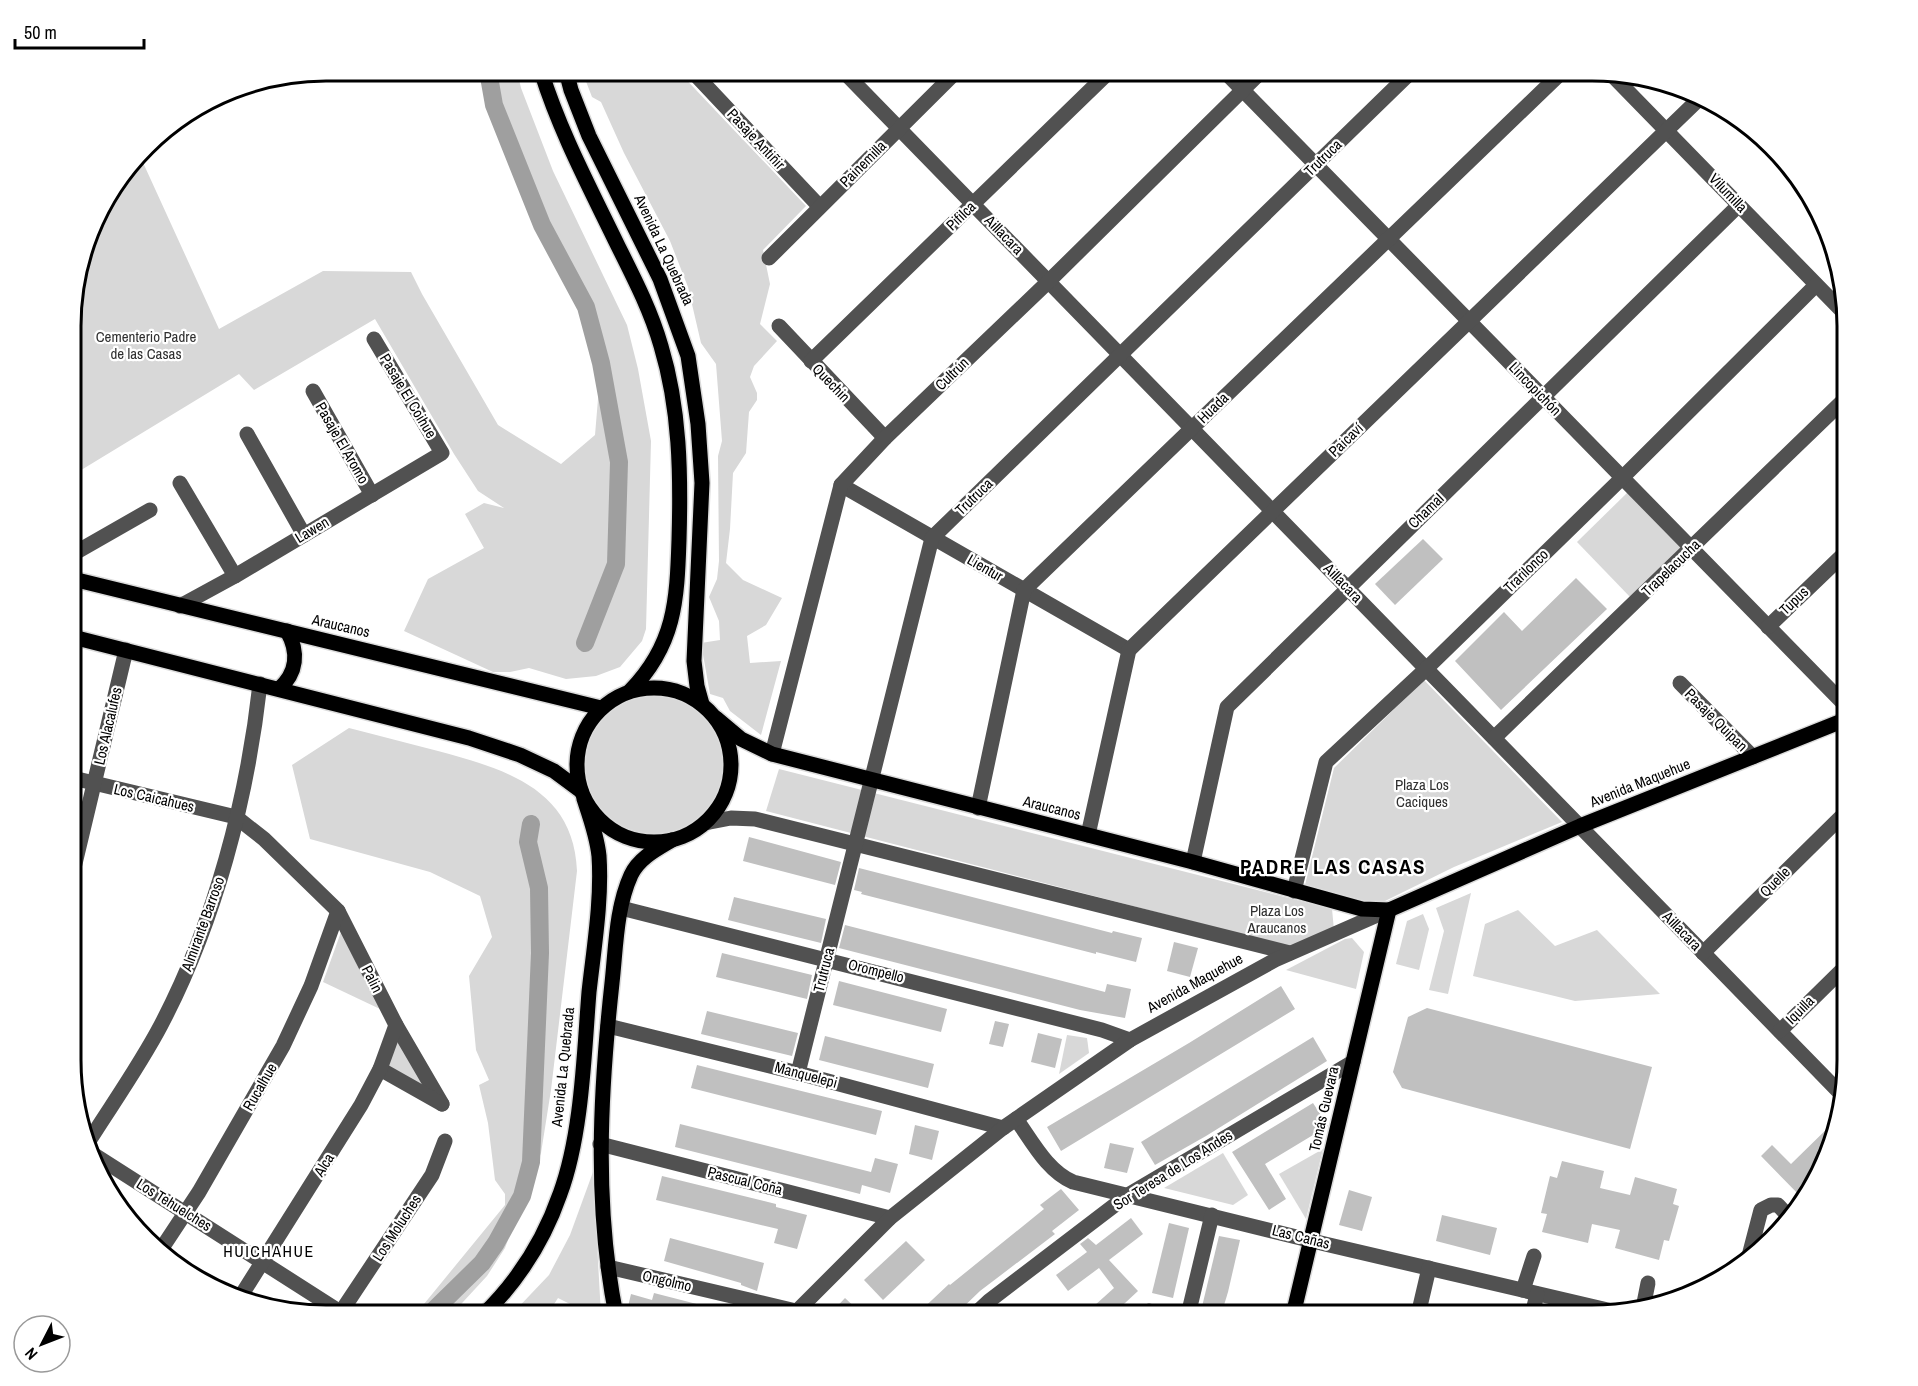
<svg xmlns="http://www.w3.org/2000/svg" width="1918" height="1386" viewBox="0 0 1918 1386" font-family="'Archivo Narrow',sans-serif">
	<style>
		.green { fill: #d8d8d8 }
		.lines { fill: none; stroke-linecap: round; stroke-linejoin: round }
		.canal { stroke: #9f9f9f; stroke-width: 18 }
		.building { fill: #c0c0c0 }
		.major-casing { stroke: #dbdbdb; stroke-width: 18 }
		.minor { stroke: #515151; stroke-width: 15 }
		.major { stroke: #000; stroke-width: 15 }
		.labels { text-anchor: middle; stroke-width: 4.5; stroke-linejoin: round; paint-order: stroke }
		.street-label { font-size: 15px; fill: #000; stroke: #fff }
		.park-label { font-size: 15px; fill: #2f2f2f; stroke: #fff }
		.neighbourhood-label { font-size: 16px; letter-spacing: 1.5px; fill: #000; stroke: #fff }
		.district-label { font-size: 21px; font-weight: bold; letter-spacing: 1.5px; fill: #000; stroke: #fff }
		.rim { fill: none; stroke: #000; stroke-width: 3 }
	</style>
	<rect width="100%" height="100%" fill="#fff"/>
	<g class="green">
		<path d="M488,71h29l4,17 32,83 74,154 11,44 13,72 -5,188 -4,12 -22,26 -24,9 -30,3 -37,-11 -19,4h-17l-89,-41 24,-52 56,-31 -19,-34 19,-11 20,5 -26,-17 -24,-37 -79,-135 -121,71 -15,-16 -166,101v-182l24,-80 43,-57 79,173 104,-58 88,1 11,22 76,131 63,39 34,-29 6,-72 -14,-56 -45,-82 -48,-120z"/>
		<path d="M582,71h96l128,135 -43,44 7,34 -10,40 17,17 -23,25 -4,11 7,16v7l-8,12 -3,41 -13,20 -3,56 -4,34 17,17 39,18 -16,27 -19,11 3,27 31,-2 -20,74 -31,-24 -7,-13 -13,-4 -9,-51 19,-3 -1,-19 -10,-24 8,-18 2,-18 -1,-105 4,-15 -6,-77 -15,-21 -13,-56 -18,-46 -46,-88 -23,-51 -9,-5z"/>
		<path d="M1629,491l56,57 -53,51 -55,-57z"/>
		<path d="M1424,680l138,142 -108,45 -71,35 -20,-1 -58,-16 29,-117z"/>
		<circle cx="654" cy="765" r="70"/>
		<path d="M349,728c30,8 59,15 89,23 67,18 136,38 139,120l-26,219 -10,63 -36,95 -18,28 -36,39h-36l90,-110v-11l-10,-14 -7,-57 -9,-38 10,-5 -13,-30 -7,-74 23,-39 -12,-41 -50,-24 -120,-33 -18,-74z"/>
		<path d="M779,769l553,140 2,21 -37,18 -10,-2 -521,-135z"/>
		<path d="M1471,893l-23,101 -19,-4 15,-59 -8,-23z"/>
		<path d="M1518,910l37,36 42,-16 63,64 -85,7 -102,-25 12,-52z"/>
		<path d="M1423,914l6,15 -10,41 -23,-6 11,-43z"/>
		<path d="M341,932l39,77 -57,-27z"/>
		<path d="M1352,938l12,14 -8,37 -70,-19 59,-31z"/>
		<path d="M1067,1035l20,3 2,15 -30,21z"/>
		<path d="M397,1037l31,53 -42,-23z"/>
		<path d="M1323,1149l-17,70 -27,-45z"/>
		<path d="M1223,1153l25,42 -15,10 -69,-17z"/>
		<path d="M593,1172l8,143h-9l-34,-17 -11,17h-36l38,-40 21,-40z"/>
	</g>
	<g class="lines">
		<g class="canal">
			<path d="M488,71l6,34 48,120 44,82 15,56 18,99 -3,102 -31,79"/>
			<path d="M429,1315l53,-52 14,-20 26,-47 9,-34 9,-209 -1,-65 -11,-46 3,-18"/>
		</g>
	</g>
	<g class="building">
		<path d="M1423,539l20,20 -48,46 -20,-21z"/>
		<path d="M1576,578l31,31 -106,101 -46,-49 49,-49 18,19z"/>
		<path d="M749,837l92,25 -6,23 -92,-24z"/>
		<path d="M859,868l253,65 1,-2 29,7 -6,24 -40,-10v2l-235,-60 1,-2 -8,-2z"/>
		<path d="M734,897l92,22 -5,24 -93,-23z"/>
		<path d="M845,925l260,67 2,-8 24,5 -6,29 -45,-8 -241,-62z"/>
		<path d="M1174,942l24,6 -8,29 -23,-6z"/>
		<path d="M722,953l90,22 -5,24 -91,-22z"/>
		<path d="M839,981l108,28 -6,23 -108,-27z"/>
		<path d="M1281,986l14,23 -234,142 -14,-24 142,-84z"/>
		<path d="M1427,1008l225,59 -22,82 -228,-61 -9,-16 15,-55z"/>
		<path d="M707,1011l91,22 -6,23 -91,-22z"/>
		<path d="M995,1021l14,3 -6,23 -14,-3z"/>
		<path d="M1038,1033l24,6 -7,29 -24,-6z"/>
		<path d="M825,1036l109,28 -6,24 -109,-28z"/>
		<path d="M1313,1037l14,24 -121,75 -51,29 -14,-23z"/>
		<path d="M697,1065l185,46 -6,24 -185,-47z"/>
		<path d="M1313,1103l15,23 -63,38 21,35 -17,11 -37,-58z"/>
		<path d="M1837,1119l-9,38 -22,22 6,7 -8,14 -43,-44 11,-11 19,19z"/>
		<path d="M680,1124l191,48 4,-14 23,6 -8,29 -28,-8 -2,9 -185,-47z"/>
		<path d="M915,1125l24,6 -7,29 -23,-6z"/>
		<path d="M1110,1143l24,5 -7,25 -23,-5z"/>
		<path d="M1562,1161l42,10 -4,17 30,7 5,-18 42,12 -4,15 6,2 -10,35 -5,-1 -5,20 -44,-12 5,-18 -28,-6 -4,19 -46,-11 5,-18 -6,-1 9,-37 7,2z"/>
		<path d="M662,1176l114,28v3l31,8 -10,34 -23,-6 4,-14 -122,-29z"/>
		<path d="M1061,1189l18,21 -27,21 3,3 -75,57 -25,24h-39l33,-31 1,1 94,-76 -4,-4z"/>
		<path d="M1349,1190l23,7 -10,34 -23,-6z"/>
		<path d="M1442,1215l55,13 -7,27 -54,-14z"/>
		<path d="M1131,1218l12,16 -34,26 29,31 -26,24h-28l30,-27 -15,-20 -31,23 -12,-16 31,-23 -7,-8 8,-6 8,7z"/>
		<path d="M1169,1223l20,5 -16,70 -21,-5z"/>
		<path d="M1219,1236l21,4 -12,52 -7,23h-21z"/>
		<path d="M670,1238l94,25 -7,28 -16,-6v-2l-77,-22z"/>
		<path d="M906,1241l19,19 -42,40 -19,-20z"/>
		<path d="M654,1293l66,17 -1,5h-93l5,-21 21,6z"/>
		<path d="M845,1298l18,17h-34z"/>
	</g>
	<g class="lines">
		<defs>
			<g id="major">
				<path d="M541,71c19,61 49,117 77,175 16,32 33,65 43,100 19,63 20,128 18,194 -2,61 -4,105 -49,151"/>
				<path d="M566,71l5,19 18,46 71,143 28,77 10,68 4,59 -8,178 3,25 5,18"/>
				<path d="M73,579l528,129"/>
				<path d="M73,637l396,101 51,17 34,16 27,20"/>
				<circle cx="654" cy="765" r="77"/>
				<path d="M279,689c18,-16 20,-37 8,-58"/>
				<path d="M716,718l25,21 31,15 421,108 169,47 27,1 191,-84 267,-107"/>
				<path d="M483,1315c35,-34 61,-75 77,-121 22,-59 24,-140 29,-202 5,-45 13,-92 10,-136 -2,-20 -9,-39 -15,-57"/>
				<path d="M616,1315c-22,-110 -16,-222 -4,-332 4,-36 4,-75 19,-108 8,-17 26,-26 41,-35"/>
				<path d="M1293,1315l96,-405"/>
			</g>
		</defs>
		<use href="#major" class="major-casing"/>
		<g class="minor">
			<path d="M692,71l127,135"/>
			<path d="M843,71l1000,1025"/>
			<path d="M1224,71l623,636"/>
			<path d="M1608,71l239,245"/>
			<path d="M769,258l188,-187"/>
			<path d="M779,326l106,112"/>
			<path d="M811,361l299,-290"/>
			<path d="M313,391l59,104"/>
			<path d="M247,434l57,101"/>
			<path d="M180,483l55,93"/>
			<path d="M841,485l288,165"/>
			<path d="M73,554l77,-44"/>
			<path d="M180,606l55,-30 207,-123 -68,-114"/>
			<path d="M1768,627l79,-76"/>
			<path d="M1680,683l73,74"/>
			<path d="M1494,738l353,-341"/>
			<path d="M772,754l69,-269 44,-47 164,-157 213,-210"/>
			<path d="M73,778l163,39 28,22 74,72 58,114 46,79"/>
			<path d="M978,808l46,-218 539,-519"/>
			<path d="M705,823l26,-5 24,1 535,134"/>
			<path d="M1088,835l41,-185 571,-552"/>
			<path d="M1193,862l34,-155 512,-502"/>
			<path d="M73,872l53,-222"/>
			<path d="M1294,891l32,-129 100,-93 196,-191 194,-193"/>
			<path d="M621,908l481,122 28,10"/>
			<path d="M1703,953l144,-142"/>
			<path d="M608,1026l190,47 205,55"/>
			<path d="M1780,1031l67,-66"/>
			<path d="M380,1069l62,35"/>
			<path d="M798,1073l134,-535 480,-467"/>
			<path d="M1016,1119c16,22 31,52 57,63l252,62 287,67"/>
			<path d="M89,1141c24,-38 51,-76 72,-116 54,-103 86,-225 99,-341"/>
			<path d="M600,1144l290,74"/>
			<path d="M93,1154l252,161"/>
			<path d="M160,1251l39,-59 84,-146 28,-60 27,-75"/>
			<path d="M1750,1252l11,-42 10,-5h7l13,14"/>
			<path d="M608,1267l188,44"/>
			<path d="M1523,1290l11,-34"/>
			<path d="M239,1299l122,-194 19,-36 16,-44"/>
			<path d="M1644,1303l4,-20"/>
			<path d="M341,1312l91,-137 13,-34"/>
			<path d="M793,1315l97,-97 113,-90 127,-88 145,-80 114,-50"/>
			<path d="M974,1315l15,-14 139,-106 225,-133"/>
			<path d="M1138,1315l11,-4 17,4"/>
			<path d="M1188,1315l24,-100"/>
			<path d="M1418,1315l11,-47"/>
			<path d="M1532,1315l5,-21"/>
		</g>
		<use href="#major" class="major"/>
	</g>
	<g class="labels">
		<g class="street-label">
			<text transform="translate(756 139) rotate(47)" y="5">Pasaje Antiñir</text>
			<text transform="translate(1323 158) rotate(-44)" y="5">Trutruca</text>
			<text transform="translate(863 164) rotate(-45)" y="5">Painemilla</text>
			<text transform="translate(1728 193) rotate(46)" y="5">Vilumilla</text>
			<text transform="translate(961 216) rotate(-44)" y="5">Pifilca</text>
			<text transform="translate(1004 235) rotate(46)" y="5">Aillacara</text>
			<text transform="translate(664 250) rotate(65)" y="5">Avenida La Quebrada</text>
			<text transform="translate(952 374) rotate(-44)" y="5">Cultrún</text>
			<text transform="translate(831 383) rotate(46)" y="5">Quechin</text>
			<text transform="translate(1535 389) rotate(46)" y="5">Lincopichón</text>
			<text transform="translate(408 396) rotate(59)" y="5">Pasaje El Coihue</text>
			<text transform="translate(1213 408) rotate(-44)" y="5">Huada</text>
			<text transform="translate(1346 440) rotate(-44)" y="5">Paicaví</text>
			<text transform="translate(342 443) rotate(60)" y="5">Pasaje El Aromo</text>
			<text transform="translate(974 497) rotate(-44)" y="5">Trutruca</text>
			<text transform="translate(1426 511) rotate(-44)" y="5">Chamal</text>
			<text transform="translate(312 530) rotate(-31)" y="5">Lawen</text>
			<text transform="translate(985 568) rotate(30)" y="5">Lientur</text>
			<text transform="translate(1671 568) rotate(-44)" y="5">Trapelacucha</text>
			<text transform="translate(1526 571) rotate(-44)" y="5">Trarilonco</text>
			<text transform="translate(1343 583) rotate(46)" y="5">Aillacara</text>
			<text transform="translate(1794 601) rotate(-44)" y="5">Tupus</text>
			<text transform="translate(341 626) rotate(13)" y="5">Araucanos</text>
			<text transform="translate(1716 720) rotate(45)" y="5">Pasaje Quipan</text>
			<text transform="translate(108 726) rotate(-77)" y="5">Los Alacalufes</text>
			<text transform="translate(1640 783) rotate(-22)" y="5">Avenida Maquehue</text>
			<text transform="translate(154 798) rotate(13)" y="5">Los Caicahues</text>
			<text transform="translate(1052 808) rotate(14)" y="5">Araucanos</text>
			<text transform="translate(1775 882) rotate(-45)" y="5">Quelle</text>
			<text transform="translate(203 924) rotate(-70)" y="5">Almirante Barroso</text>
			<text transform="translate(1682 931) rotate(46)" y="5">Aillacara</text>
			<text transform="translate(824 970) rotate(-76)" y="5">Trutruca</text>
			<text transform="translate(876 971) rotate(14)" y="5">Orompello</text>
			<text transform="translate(372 979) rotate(63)" y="5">Palin</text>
			<text transform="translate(1195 983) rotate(-29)" y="5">Avenida Maquehue</text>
			<text transform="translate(1800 1010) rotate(-45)" y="5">Iquilla</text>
			<text transform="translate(563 1067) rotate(-84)" y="5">Avenida La Quebrada</text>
			<text transform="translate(806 1075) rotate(15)" y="5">Manquelepi</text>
			<text transform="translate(260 1087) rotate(-60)" y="5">Rucalhue</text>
			<text transform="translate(1324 1109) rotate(-77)" y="5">Tomás Guevara</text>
			<text transform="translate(324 1165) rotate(-58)" y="5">Alca</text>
			<text transform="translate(1173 1170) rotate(-32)" y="5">Sor Teresa de Los Andes</text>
			<text transform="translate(745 1181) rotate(14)" y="5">Pascual Coña</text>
			<text transform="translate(174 1205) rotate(32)" y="5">Los Tehuelches</text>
			<text transform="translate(397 1228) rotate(-57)" y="5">Los Moluches</text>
			<text transform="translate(1301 1237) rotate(14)" y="5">Las Cañas</text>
			<text transform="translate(667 1281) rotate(13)" y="5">Ongolmo</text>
		</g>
		<g class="park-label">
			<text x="146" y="342">Cementerio Padre<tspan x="146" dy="17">de las Casas</tspan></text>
			<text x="1422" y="790">Plaza Los<tspan x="1422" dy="17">Caciques</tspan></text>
			<text x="1277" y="916">Plaza Los<tspan x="1277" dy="17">Araucanos</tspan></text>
		</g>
		<g class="neighbourhood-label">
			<text x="269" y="1257">HUICHAHUE</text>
		</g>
		<g class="district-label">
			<text x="1333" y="874">PADRE LAS CASAS</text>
		</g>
	</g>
	<path d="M0 0H1918V1386H0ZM326 81H1592A245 245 0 0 1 1837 326V1060A245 245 0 0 1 1592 1305H326A245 245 0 0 1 81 1060V326A245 245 0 0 1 326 81Z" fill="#fff" fill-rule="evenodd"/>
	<path class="rim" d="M326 81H1592A245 245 0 0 1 1837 326V1060A245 245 0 0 1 1592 1305H326A245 245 0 0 1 81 1060V326A245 245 0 0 1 326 81Z"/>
	<g transform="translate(42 1344) rotate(228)"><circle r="28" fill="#ffffff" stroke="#999999" stroke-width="1.5"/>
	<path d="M0-4.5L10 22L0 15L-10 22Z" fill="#000000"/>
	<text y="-9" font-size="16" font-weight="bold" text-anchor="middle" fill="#000000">N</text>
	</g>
	<path d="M15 39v9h129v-9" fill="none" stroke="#000000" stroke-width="3"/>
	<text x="24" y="39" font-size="18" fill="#000000" stroke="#ffffff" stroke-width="4.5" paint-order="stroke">50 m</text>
</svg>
